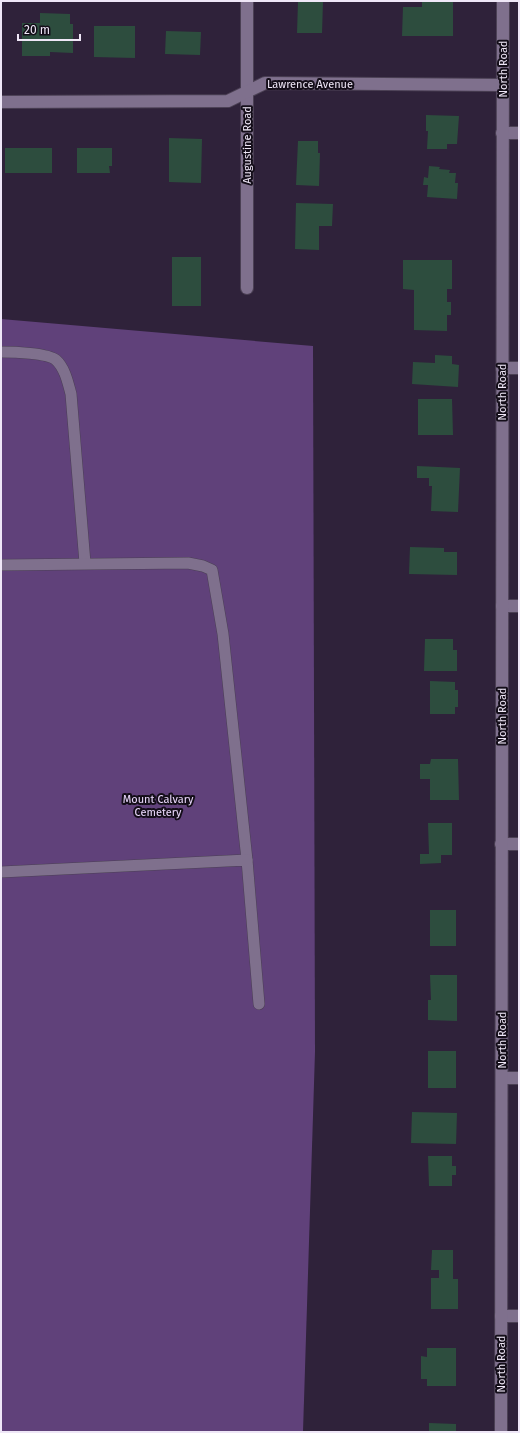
<svg xmlns="http://www.w3.org/2000/svg" width="520" height="1433" viewBox="0 0 520 1433" font-family="'Fira Sans',sans-serif">
	<style>
		.green { fill: #60417a }
		.building { fill: #2d4d3e }
		.lines { fill: none; stroke-linecap: round; stroke-linejoin: round }
		.lane-casing { stroke: #4b4054; stroke-width: 12 }
		.street-casing { stroke: #4b4054; stroke-width: 14 }
		.lane { stroke: #7f708d; stroke-width: 11 }
		.street { stroke: #7f708d; stroke-width: 12 }
		.labels { text-anchor: middle; stroke-width: 4; stroke-linejoin: round; paint-order: stroke }
		.street-label { font-size: 11px; fill: #efe7f7; stroke: #140e19 }
		.park-label { font-size: 11px; fill: #ecdafe; stroke: #140e19 }
	</style>
	<rect width="100%" height="100%" fill="#2f223a"/>
	<path class="green" d="M1,319l312,27 2,706 -12,380h-302z"/>
	<g class="building">
		<path d="M298,1h25l-1,32h-25z"/>
		<path d="M422,1h31v35h-51l1,-29h19z"/>
		<path d="M40,13l30,1v10h3v29l-23,-1v4h-28v-33h18z"/>
		<path d="M94,26h41v32l-41,-1z"/>
		<path d="M166,31l35,1 -1,23 -35,-1z"/>
		<path d="M426,115l33,1 -2,28h-10v5h-20l1,-18h-2z"/>
		<path d="M169,138l33,1 -1,44 -32,-1z"/>
		<path d="M298,141h20v12h2l-1,33 -23,-1z"/>
		<rect x="5" y="148" width="47" height="25"/>
		<path d="M77,148h35v18h-3l1,7h-33z"/>
		<path d="M429,166l11,1 -1,2 11,1 -1,3h7l-1,10h3l-1,16 -30,-2 1,-12h-5l1,-8 4,1z"/>
		<path d="M296,203l37,1 -1,22h-13v24l-24,-1z"/>
		<rect x="172" y="257" width="29" height="49"/>
		<path d="M403,260h49v29h-5v13h4v13h-4v16l-33,-1v-40l-11,-1z"/>
		<path d="M435,355l17,1v8l7,1 -1,22 -46,-3 1,-22 22,1z"/>
		<path d="M418,399h34l1,36h-35z"/>
		<path d="M417,466l43,2 -2,44 -27,-1 1,-25h-3v-8h-12z"/>
		<path d="M410,547l34,1v4h13v23l-48,-1z"/>
		<path d="M425,639h28v11h4v21h-33z"/>
		<path d="M430,681l25,1v8h3v17h-3v7h-25z"/>
		<path d="M431,759h27l1,41h-29v-21h-10v-15h10z"/>
		<path d="M428,823h24v32h-11v8l-21,1v-10h9z"/>
		<rect x="430" y="910" width="26" height="36"/>
		<path d="M430,975h27v46l-29,-1v-20h3z"/>
		<rect x="428" y="1051" width="28" height="37"/>
		<path d="M412,1112l45,1 -1,31 -45,-1z"/>
		<path d="M428,1156h24v10h4v9h-4v11h-23z"/>
		<path d="M432,1250h21v29h5v30h-27v-31h8v-8h-8z"/>
		<path d="M427,1348h29v38h-29v-7h-6v-23l6,1z"/>
		<path d="M429,1423l27,1v8h-27z"/>
	</g>
	<g class="lines">
		<defs>
			<g id="lane">
				<path d="M1,352c12,0 47,1 55,8 9,8 12,23 15,34l14,169"/>
				<path d="M1,565l187,-2 15,3 9,4 11,64 24,226"/>
				<path d="M1,872l246,-12 12,144"/>
			</g>
			<g id="street">
				<path d="M247,1v287"/>
				<path d="M1,102l227,-1 37,-18 238,2"/>
				<path d="M502,133h17"/>
				<path d="M502,368h17"/>
				<path d="M502,606h17"/>
				<path d="M501,844h18"/>
				<path d="M502,1078h17"/>
				<path d="M501,1316h18"/>
				<path d="M501,1432l2,-1431"/>
			</g>
		</defs>
		<use href="#lane" class="lane-casing"/>
		<use href="#street" class="street-casing"/>
		<use href="#lane" class="lane"/>
		<use href="#street" class="street"/>
	</g>
	<g class="labels">
		<g class="street-label">
			<text transform="translate(503 69) rotate(-90)" y="4">North Road</text>
			<text x="310" y="88">Lawrence Avenue</text>
			<text transform="translate(247 145) rotate(-90)" y="4">Augustine Road</text>
			<text transform="translate(502 392) rotate(-90)" y="4">North Road</text>
			<text transform="translate(502 716) rotate(-90)" y="4">North Road</text>
			<text transform="translate(502 1040) rotate(-90)" y="4">North Road</text>
			<text transform="translate(501 1364) rotate(-90)" y="4">North Road</text>
		</g>
		<g class="park-label">
			<text x="158" y="803">Mount Calvary<tspan x="158" dy="13">Cemetery</tspan></text>
		</g>
	</g>
	<rect width="520" height="1433" fill="none" stroke="#efe7f7" stroke-width="4"/>
	<path d="M18 34v6h62v-6" fill="none" stroke="#efe7f7" stroke-width="2"/>
	<text x="24" y="34" font-size="12" fill="#efe7f7" stroke="#140e19" stroke-width="3" paint-order="stroke">20 m</text>
</svg>
